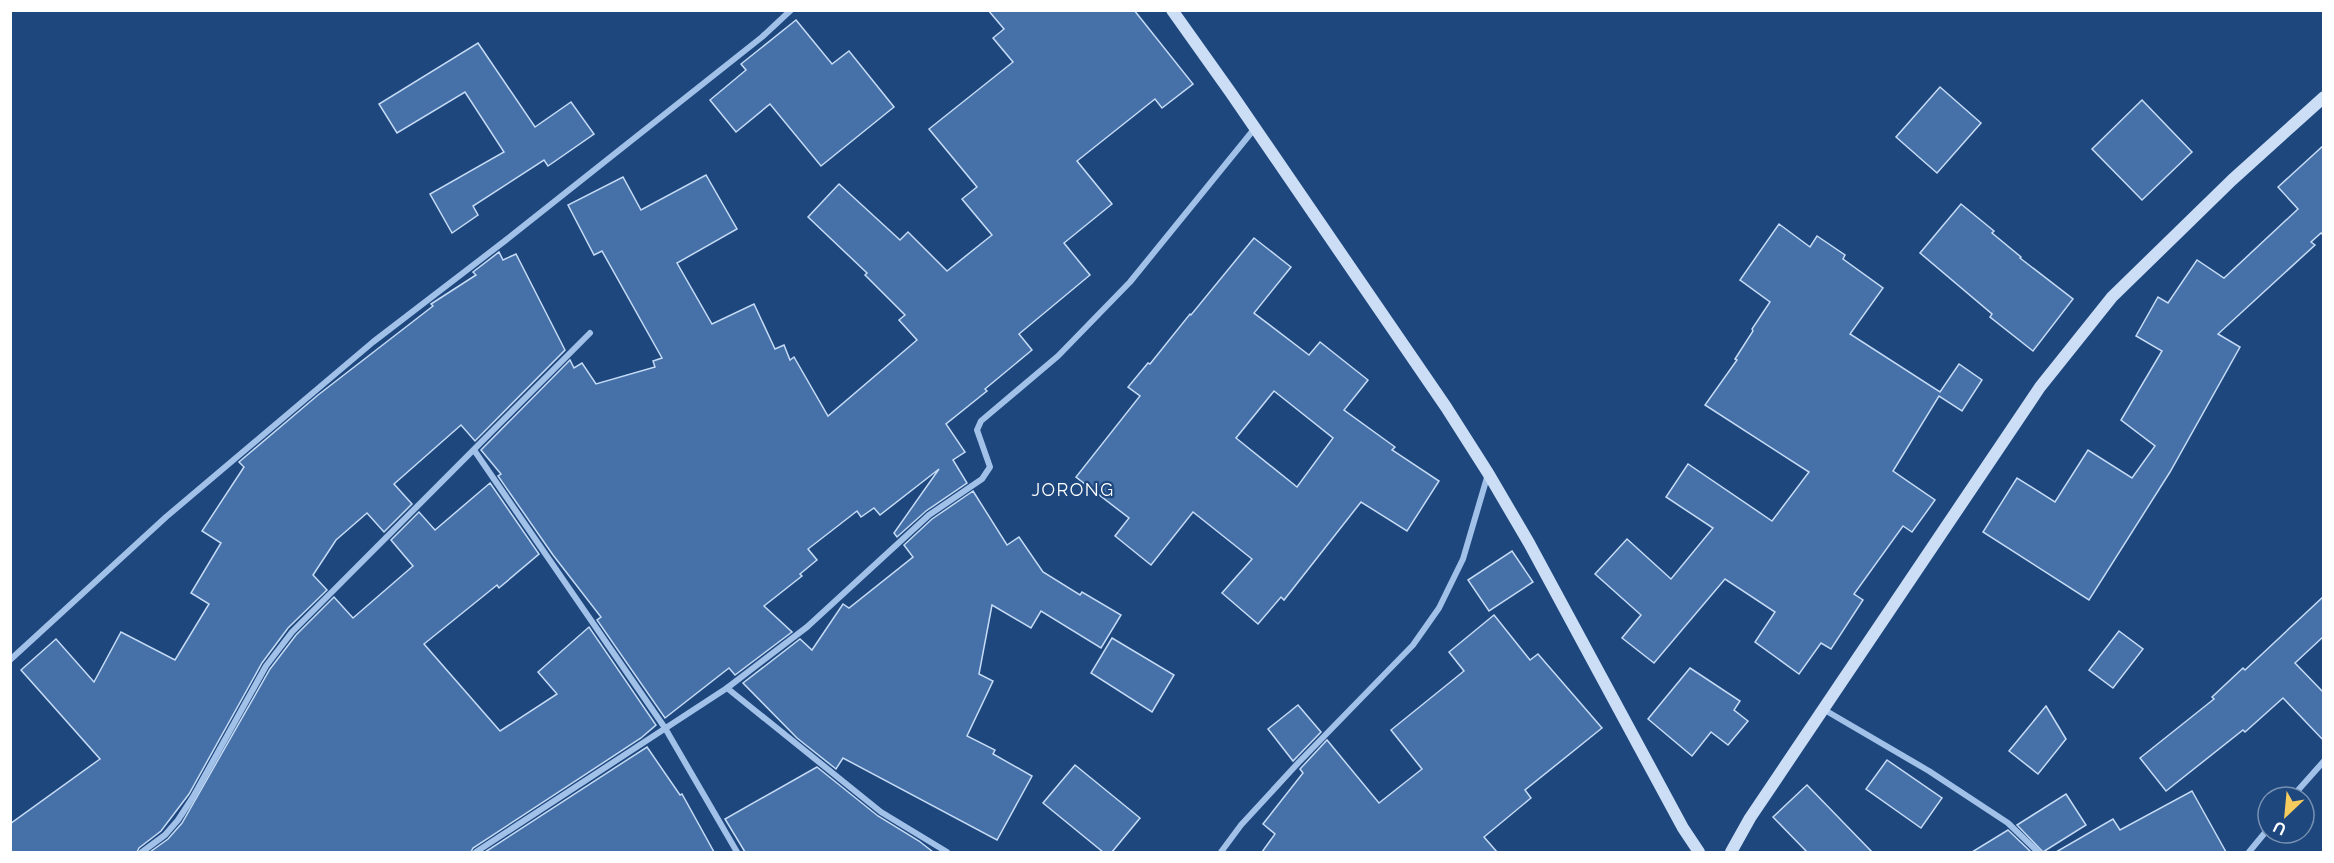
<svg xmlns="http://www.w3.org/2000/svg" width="2334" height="863" viewBox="0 0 2334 863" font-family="Raleway,sans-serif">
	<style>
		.building { fill: #4671a8; stroke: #c5dbf6; stroke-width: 1.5; fill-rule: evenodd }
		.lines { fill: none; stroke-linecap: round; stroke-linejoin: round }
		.street { stroke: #a1c1e8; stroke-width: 6 }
		.secondary { stroke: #ccdef6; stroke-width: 12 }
		.labels { text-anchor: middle; stroke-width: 4.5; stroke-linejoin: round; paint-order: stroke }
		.quarter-label { font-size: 18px; letter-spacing: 1.5px; fill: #fff; stroke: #1e477e }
	</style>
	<rect width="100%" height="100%" fill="#1e477e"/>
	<g class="building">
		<path d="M988,10h146l59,74 -31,24 -7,-9 -78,62 35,43 -48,39 26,32 -71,59 13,16 -47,39 2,2 -41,33 19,28 -12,8 14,23 -41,28 -29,26 -3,-4 45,-64 -59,46 -6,-7 -13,9 -4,-6 -49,38 9,11 -17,14 2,2 -38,30 28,26 -57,43 -6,-7 -64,50 -68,-98 4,-3 -48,-62 -55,-79 3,-2 -20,-24 89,-90 4,8 8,-5 14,21 59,-17 -2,-6 9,-3 -60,-107 -8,4 -26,-50 55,-28 18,33 65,-35 31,54 -60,34 35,61 42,-20 21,45 9,-4 6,15 4,-3 34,59 89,-76 -18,-20 6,-5 -40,-40 2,-2 -59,-56 31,-33 61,56 8,-8 39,39 45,-36 -30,-36 15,-12 -48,-58 84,-67 -20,-24 11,-9z"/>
		<path d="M796,20l36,44 17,-13 45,56 -73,59 -51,-62 -34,28 -26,-32 36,-30 -5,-6z"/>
		<path d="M478,43l57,84 36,-25 23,32 -46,32 -4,-6 -71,46 5,9 -26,18 -22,-39 74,-42 -39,-60 -68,41 -18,-29z"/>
		<path d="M1940,87l41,36 -44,50 -41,-36z"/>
		<path d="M2142,100l50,52 -50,48 -50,-51z"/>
		<path d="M2324,145v91l-3,-3 -10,9 4,3 -97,89 22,13 -70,125 -81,128 -106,-68 34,-54 38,24 33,-52 44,28 23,-32 -34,-26 41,-69 -26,-15 22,-39 10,6 29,-43 27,18 74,-69 -20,-22z"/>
		<path d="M1961,204l33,27 -2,2 29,24 -1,1 53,41 -40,52 -43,-34 2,-3 -72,-61z"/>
		<path d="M1779,224l31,23 7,-11 28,19 -2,4 40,29 -33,46 90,58 19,-28 23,16 -20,31 -23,-15 -46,75 42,29 -23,32 -9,-6 -49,68 9,6 -32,49 -10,-6 -22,31 -44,-32 20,-30 -50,-33 -71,84 -32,-25 19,-23 -46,-41 32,-35 44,40 42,-51 -47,-31 22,-33 84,57 37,-49 -104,-67 32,-45 -2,-1 18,-28 -1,-2 18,-27 -30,-22z"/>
		<path d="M1254,238l37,29 -37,46 55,42 11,-13 48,38 -24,30 51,37 -3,3 47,31 -32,50 -46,-29 -77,98 -3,-3 -23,27 -36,-31 30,-34 -59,-47 -42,53 -36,-29 14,-18 -53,-41 64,-81 -12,-9 20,-24 2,1 40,-50 1,1zM1274,391l59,47 -36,49 -61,-49z"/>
		<path d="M499,252l4,8 13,-6 49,96 -90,91 -14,-16 -67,59 18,20 -28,28 -17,-19 -31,27 -23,35 14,15 -39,38 -26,35 -73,131 -28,37 -22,17 -2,4h-127v-28l90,-65 -79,-89 35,-31 38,43 27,-50 54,28 34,-56 -18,-11 30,-50 -19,-12 42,-64 -5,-5 79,-67 115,-89 -2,-2 45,-29 -3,-3z"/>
		<path d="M490,483l49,71 -40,34 -2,-3 -73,59 76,87 57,-37 -19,-22 51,-45 67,98 -15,13 -168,110 -2,4h-321l18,-13 14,-16 88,-154 26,-34 38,-38 19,21 60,-52 -22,-26 28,-28 16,18z"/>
		<path d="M973,491l34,54 12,-8 24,35 37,23 2,-3 39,23 -20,33 -60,-37 -10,17 -39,-23 -13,69 14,7 -26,55 28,14 -2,4 39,22 -35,64 -154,-82 -7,11 -39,-31 -54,-55 57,-44 12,11 31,-46 6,4 64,-51 -9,-12 28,-26z"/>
		<path d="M1512,551l21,31 -44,29 -21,-31z"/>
		<path d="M2324,596v40l-29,27 29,30v48l-41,-43 -38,34 -2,-2 -77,61 -26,-33 74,-59 -2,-2 31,-29 2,2z"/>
		<path d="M1494,615l36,45 8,-6 64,74 -77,62 6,8 -47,39 13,15h-235l13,-18 -12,-10 40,-51 -3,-4 27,-29 52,63 43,-34 -31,-39 73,-59 -15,-19z"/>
		<path d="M2119,631l24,18 -30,39 -24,-18z"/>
		<path d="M1112,638l62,37 -22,37 -61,-39z"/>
		<path d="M1690,668l50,33 -6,9 14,11 -20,24 -17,-13 -19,24 -44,-37z"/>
		<path d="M1298,705l23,27 -28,29 -25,-32z"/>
		<path d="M2046,706l20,33 -28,35 -29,-23z"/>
		<path d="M647,747l33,48 2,-1 32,58h-229z"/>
		<path d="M1887,760l55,38 -21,30 -55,-39z"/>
		<path d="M1075,765l65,53 -28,34h-9l-60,-49z"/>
		<path d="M817,767l61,49 41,25 14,11h-188l-20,-33z"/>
		<path d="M1807,785l65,67h-65l-34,-35z"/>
		<path d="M2192,791l34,61h-170l57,-33 7,11z"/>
		<path d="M2066,794l20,31 -43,27 -26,-27z"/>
		<path d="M2008,830l23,22h-59z"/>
	</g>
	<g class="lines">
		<g class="street">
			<path d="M474,450l191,278 72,124"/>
			<path d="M10,660l156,-143 207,-175 133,-102 256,-203 29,-27"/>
			<path d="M727,688l154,124 66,40"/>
			<path d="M1823,709l106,62 79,52 30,29"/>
			<path d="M2292,797l32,-36"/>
			<path d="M142,852l23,-17 13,-15 15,-23 73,-131 26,-34 298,-299"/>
			<path d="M476,852l251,-164 80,-61 122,-112 53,-36 8,-12 -13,-37 4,-9 77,-65 72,-74 125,-154"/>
			<path d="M1221,852l20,-27 58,-63 114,-117 26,-37 24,-49 25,-85"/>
			<path d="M2249,852l19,-23"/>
		</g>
		<g class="secondary">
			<path d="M1172,10l59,83 215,314 42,66 41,70 154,285 16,24"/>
			<path d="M1731,852l19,-34 290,-431 72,-90 120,-117 92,-83"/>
		</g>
	</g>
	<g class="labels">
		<g class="quarter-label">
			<text x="1073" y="496">JORONG</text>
		</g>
	</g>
	<rect width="2334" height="863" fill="none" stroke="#ffffff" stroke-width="24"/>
	<g transform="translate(2286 815) rotate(206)"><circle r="28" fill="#1e477e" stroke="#7891b2" stroke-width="1.5"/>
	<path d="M0-4.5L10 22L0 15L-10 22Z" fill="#f7cc5f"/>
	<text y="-9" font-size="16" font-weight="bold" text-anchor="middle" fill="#ffffff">U</text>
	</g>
</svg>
